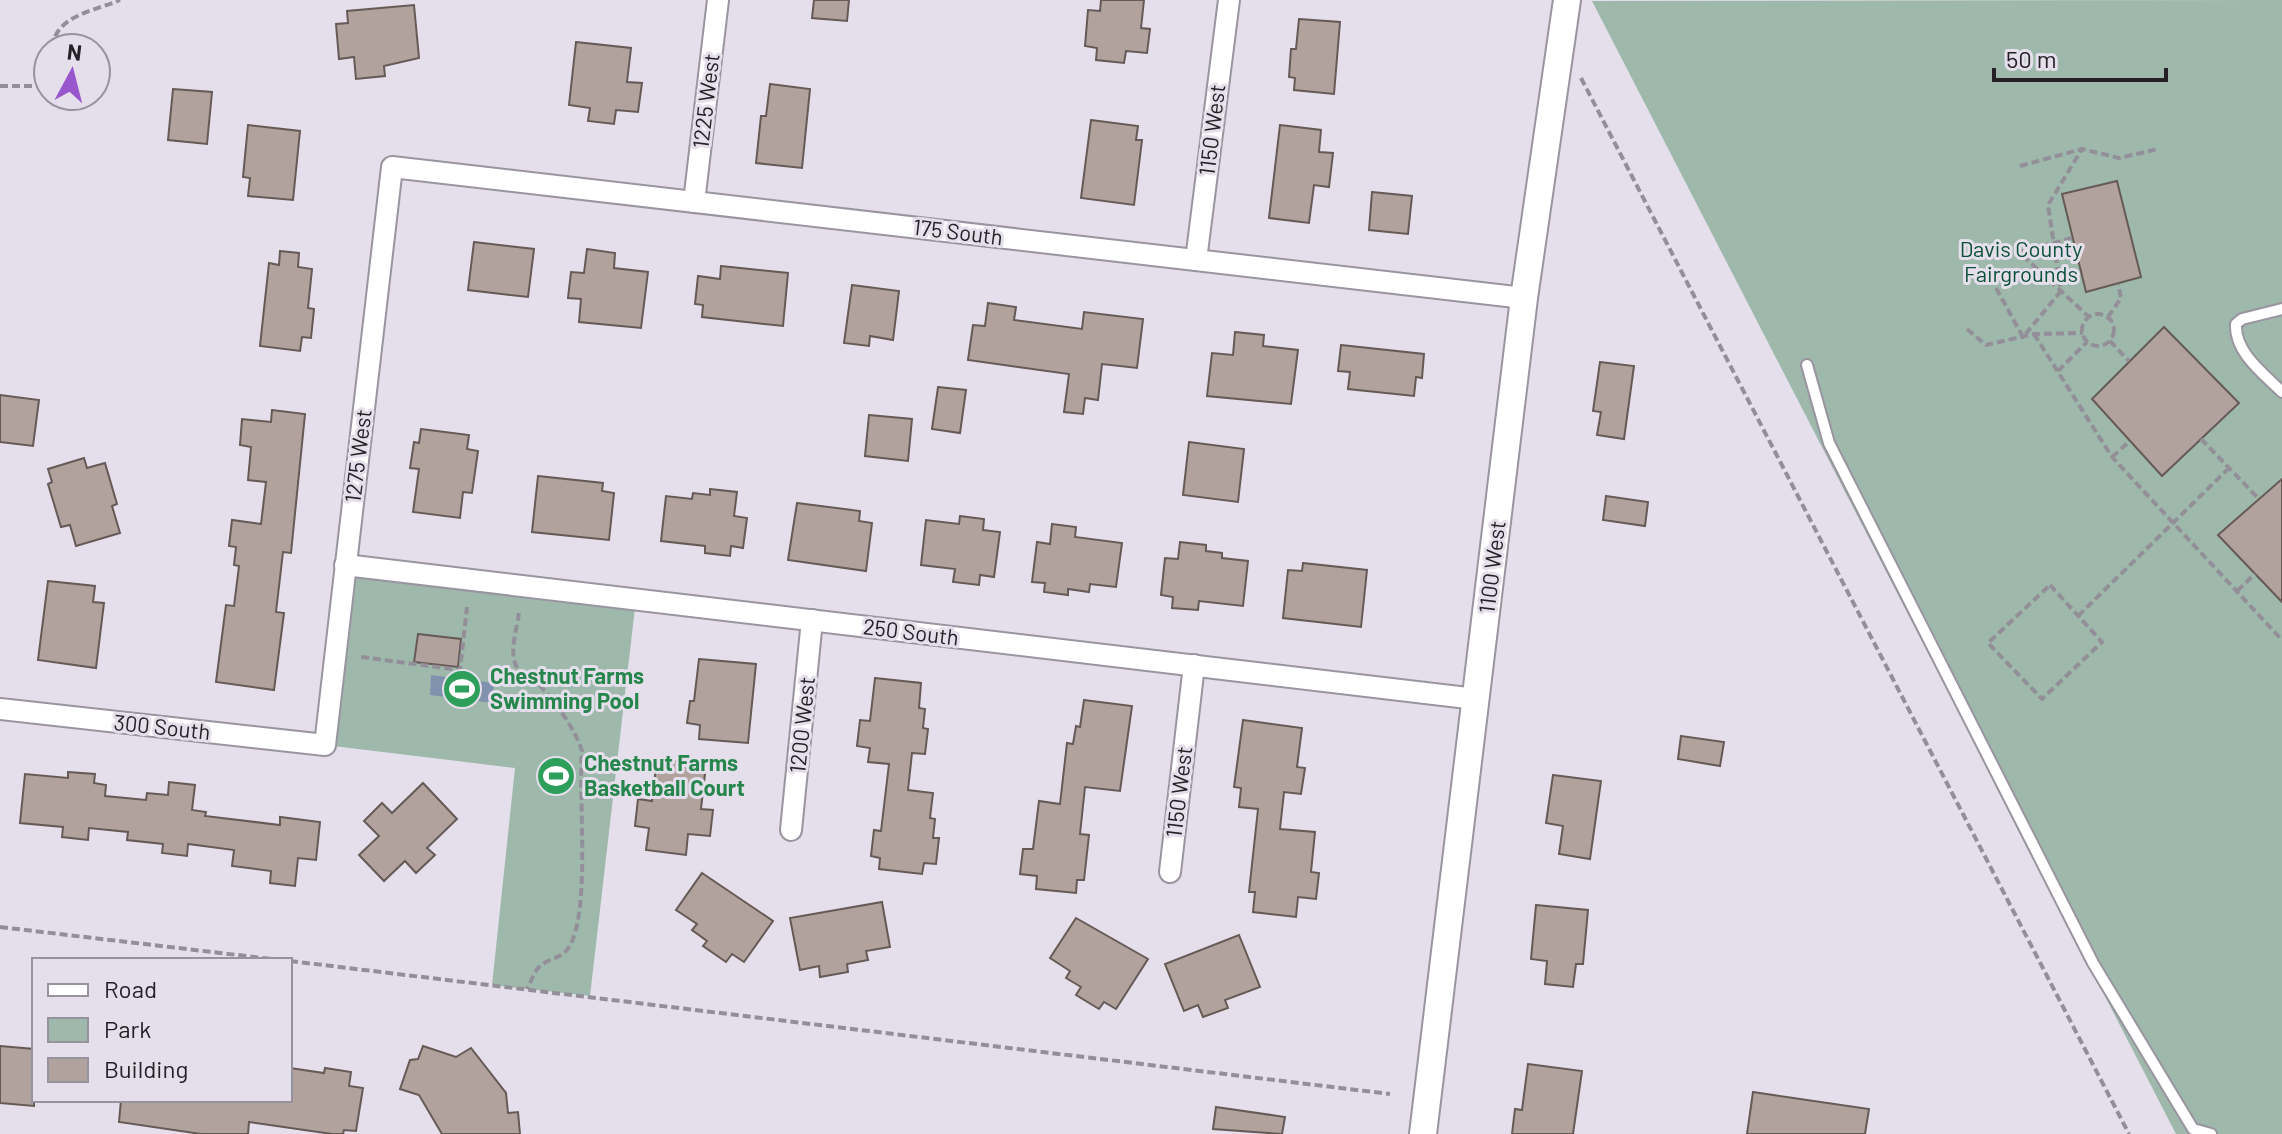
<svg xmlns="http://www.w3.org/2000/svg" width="2282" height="1134" viewBox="0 0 2282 1134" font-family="Barlow,sans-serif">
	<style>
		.green { fill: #9eb9ac }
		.water { fill: #8092ae }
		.building { fill: #b1a29e; stroke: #665a56; stroke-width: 2 }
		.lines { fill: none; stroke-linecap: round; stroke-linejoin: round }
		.service-casing { stroke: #99949f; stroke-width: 14 }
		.minor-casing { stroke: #99949f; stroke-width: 24 }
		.tertiary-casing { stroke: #99949f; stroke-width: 30 }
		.path { stroke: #938f98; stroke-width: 4; stroke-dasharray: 8 4; stroke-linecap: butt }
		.service { stroke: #fff; stroke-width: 10 }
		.minor { stroke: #fff; stroke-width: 20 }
		.tertiary { stroke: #fff; stroke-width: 26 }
		.labels { text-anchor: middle; stroke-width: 6; stroke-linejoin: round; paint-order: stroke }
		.street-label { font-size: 22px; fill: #242227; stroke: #e4dfeb }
		.park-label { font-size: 22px; fill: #0b5039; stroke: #e4dfeb }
		.leisure-label { font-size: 22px; font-weight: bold; fill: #27864d; stroke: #e4dfeb; text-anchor: start }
	</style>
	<rect width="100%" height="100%" fill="#e4dfeb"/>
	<g class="green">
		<path d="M2282,0v1134h-106l-584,-1133z"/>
		<path d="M345,565l291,34 -46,397 -98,-11 23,-217 -190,-23z"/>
	</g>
	<path class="water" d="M431,675l63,8 -2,20 -62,-8z"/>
	<g class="building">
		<path d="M814,0h35l-2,21 -35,-3z"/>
		<path d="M1101,0h43l-3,28 9,1 -3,24 -21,-2 -2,12 -28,-3 1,-12 -12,-2 3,-36 12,1z"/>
		<path d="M414,5l5,53 -35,8 1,10 -29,3 -2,-22 -15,2 -3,-35 12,-1 -1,-12z"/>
		<path d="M1299,19l41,3 -6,72 -40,-4 1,-12 -6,-1 2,-28h5z"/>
		<path d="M576,42l55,6 -4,34 15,1 -4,29 -22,-2 -2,14 -26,-3 2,-13 -21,-3z"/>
		<path d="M770,84l40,5 -8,79 -46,-5 5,-47h5z"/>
		<path d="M173,89l39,3 -5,52 -39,-4z"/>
		<path d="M1091,120l47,6 -2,14h6l-8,65 -53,-7z"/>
		<path d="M248,125l52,6 -7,69 -45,-4 2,-18 -7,-1z"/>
		<path d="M1280,125l41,5 -2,22 14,1 -4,34 -15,-2 -5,38 -40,-5z"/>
		<path d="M2117,181l24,96 -55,15 -24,-98z"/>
		<path d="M1372,192l40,4 -4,38 -39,-4z"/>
		<path d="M474,242l60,7 -6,48 -60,-7z"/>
		<path d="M587,249l28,4 -1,15 34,4 -7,56 -62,-6 2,-23 -13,-1 3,-26 13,1z"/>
		<path d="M280,251l19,2 -1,14 14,2 -4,39 6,1 -3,29 -9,-1 -2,14 -40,-5 9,-83 10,2z"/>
		<path d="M721,266l67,7 -5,53 -81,-9 1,-12 -8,-1 3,-28 22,3z"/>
		<path d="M852,285l47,6 -6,49 -23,-4 -1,10 -25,-3z"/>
		<path d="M988,303l28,4 -2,13 68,9 2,-17 59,7 -6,49 -35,-4 -4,36 -13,-2 -2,16 -19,-2 5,-38 -101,-14 5,-35 12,1z"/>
		<path d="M2164,327l75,76 -77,73 -70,-77z"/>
		<path d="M1235,332l29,3 -1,11 35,4 -7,54 -84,-8 5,-43 21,2z"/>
		<path d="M1341,345l83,9 -2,24 -6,-1 -2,19 -66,-7 2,-17 -12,-1z"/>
		<path d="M1600,362l34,4 -10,73 -27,-4 4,-23 -8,-1z"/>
		<path d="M938,387l28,3 -6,43 -28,-4z"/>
		<path d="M0,395l39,5 -6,46 -33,-4z"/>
		<path d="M272,410l33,4 -14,139 -8,-1 -7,60 8,1 -10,77 -58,-8 10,-77 8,1 5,-40 -5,-1 2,-18 -7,-1 3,-26 29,4 5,-42 -18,-2 3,-33 -11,-2 2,-26 29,3z"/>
		<path d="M869,415l43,4 -4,42 -43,-5z"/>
		<path d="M421,429l48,6 -2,14 11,2 -6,42 -9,-1 -3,26 -47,-6 6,-43 -9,-1 4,-26 5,1z"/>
		<path d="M1189,442l55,7 -6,53 -55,-7z"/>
		<path d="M84,458l3,10 18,-5 12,41 -5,2 8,27 -44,13 -6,-21 -9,2 -13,-43 4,-2 -4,-13z"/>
		<path d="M538,476l65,7 -1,8 12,2 -5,47 -77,-8z"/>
		<path d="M2282,479v123l-64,-67z"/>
		<path d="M710,489l27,3 -3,24 13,2 -4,30 -12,-2 -1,10 -25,-3v-7l-44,-5 5,-45 26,3 1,-6 17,2z"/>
		<path d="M1606,496l42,6 -3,24 -42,-6z"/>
		<path d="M797,503l63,8 -1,10 13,2 -6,48 -78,-11z"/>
		<path d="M960,516l24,3 -1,11 17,2 -6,45 -14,-2 -1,10 -26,-3 2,-13 -34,-4 5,-45 33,4z"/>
		<path d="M1052,524l24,3 -1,10 47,6 -6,44 -26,-3 -1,8 -21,-3v6l-24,-3 1,-9 -13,-1 5,-40 13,2z"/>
		<path d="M1180,542l26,3v6l16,2v5l26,3 -5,45 -44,-5 -1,9 -26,-2 1,-11 -12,-2 4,-37 13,1z"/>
		<path d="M1303,563l64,7 -6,57 -78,-9 5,-48 14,1z"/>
		<path d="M48,581l47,5 -2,16 11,1 -8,65 -58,-8z"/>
		<path d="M418,634l43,5 -3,28 -44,-5z"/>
		<path d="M699,659l57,5 -8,79 -49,-4 1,-14 -13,-2 3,-22h4z"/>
		<path d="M875,678l46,5 -2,25 6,1 -2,19 5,1 -3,25 -13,-1 -4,37 25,3 -3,25 5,1 -2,19h6l-3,26 -12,-1 -2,11 -43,-5 1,-11 -9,-2 3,-26 7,1 8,-67 -21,-2 2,-14 -13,-2 3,-26 10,1z"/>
		<path d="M1084,700l48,6 -12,85 -35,-4 -5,47 9,1 -5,45h-7l-1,13 -40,-4 1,-13 -17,-2 3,-25h10l6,-48 21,3 7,-61 6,1 3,-18 4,1z"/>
		<path d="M1243,720l59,8 -5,39 8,1 -4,26 -17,-2 -4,37 35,3 -4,40 8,1 -3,26 -18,-2 -2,20 -43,-5 2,-20h-6l9,-83 -19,-2 2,-19 -7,-1z"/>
		<path d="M1681,736l43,6 -4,24 -42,-7z"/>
		<path d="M657,759l49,6 -5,44 12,1 -3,26 -22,-2 -2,21 -40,-5 3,-22 -14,-2 3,-27 14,2z"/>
		<path d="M68,772l27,2 -1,9 12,2 -1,11 41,4 1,-7 21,2 1,-13 26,3 -3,25 14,2 -1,4 75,9v-8l40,5 -4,38 -18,-2 -3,28 -25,-3 1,-12 -39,-5 2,-16 -46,-6 -1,12 -25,-3 1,-9 -36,-4 1,-8 -39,-4 -1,12 -26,-3 1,-10 -43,-4 5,-49 43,4z"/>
		<path d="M1553,775l48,6 -11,78 -31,-5 4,-28 -17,-3z"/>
		<path d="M423,783l34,36 -30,29 8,7 -19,18 -11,-12 -21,20 -25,-26 20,-19 -15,-15 18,-18 10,10z"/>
		<path d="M702,873l71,48 -29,41 -12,-8 -6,8 -23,-16 4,-5 -15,-11 5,-6 -21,-14z"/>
		<path d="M882,902l8,45 -24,4 2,9 -21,4 1,8 -28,5 -1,-11 -19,4 -10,-52z"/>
		<path d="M1536,905l52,5 -5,54h-7l-3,23 -28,-3 2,-23 -16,-2z"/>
		<path d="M1076,918l72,41 -32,50 -12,-7 -5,7 -23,-14 5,-8 -15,-9 4,-7 -20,-13z"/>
		<path d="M1239,935l21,52 -35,13 3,8 -25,9 -5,-12 -14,6 -19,-47z"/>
		<path d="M0,1046l34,3v57l-34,-3z"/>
		<path d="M423,1046l33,11 15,-9 35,45 2,20 10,-1 2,22h-78l-23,-39 -19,-6 10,-29 8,-1z"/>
		<path d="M1528,1064l54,7 -9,63h-61l3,-25 7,1z"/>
		<path d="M290,1068l34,5 1,-5 26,4 -2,14 14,2 -7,43 -12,-1 -1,4h-11l-83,-12 -1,12h-47l-82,-12 2,-22h169z"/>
		<path d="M1753,1092l116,17 -4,25h-118z"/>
		<path d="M1216,1107l69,10 -3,17 -69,-5z"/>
	</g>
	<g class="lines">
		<defs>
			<g id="service">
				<path d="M2282,309l-40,10 -6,5c-2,28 28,50 46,68"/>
				<path d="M1807,365l22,78 264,520 100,166 18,5"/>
			</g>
			<g id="minor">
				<path d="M694,202l24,-202"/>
				<path d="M1196,260l33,-260"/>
				<path d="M345,565l1131,134"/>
				<path d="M0,709l325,36 67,-578 1132,131"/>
				<path d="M791,830l21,-210"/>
				<path d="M1170,872l24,-207"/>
			</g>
			<path id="tertiary" d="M1423,1134l101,-836 43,-298"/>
		</defs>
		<use href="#service" class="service-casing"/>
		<use href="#minor" class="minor-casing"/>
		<use href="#tertiary" class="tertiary-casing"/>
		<g class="path">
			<path d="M52,48c4,-33 40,-36 68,-48"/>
			<path d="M1581,78l548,1056"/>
			<path d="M0,86h40l8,-8"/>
			<path d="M2020,166l62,-17 37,9 39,-9"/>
			<path d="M2072,238l-53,14 70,65"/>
			<path d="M1996,288l27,49 38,-46 -13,-86 34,-56"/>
			<circle cx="2098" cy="330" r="16"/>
			<path d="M2108,317l13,-19 -3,-14"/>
			<path d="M1967,329l19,16 48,-11 49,-1"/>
			<path d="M2034,334l78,123 170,183"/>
			<path d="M2110,341l19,20"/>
			<path d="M2058,371l29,-29"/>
			<path d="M2201,439l58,60"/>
			<path d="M2112,457l18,-16"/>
			<path d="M2050,585l52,57 -60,57 -54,-56z"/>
			<path d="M2237,591l18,-17"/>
			<path d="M519,613c-2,15 -9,36 -4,50 5,14 19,15 27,25 16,18 33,41 40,63 -4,45 9,161 -13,196 -7,12 -21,11 -30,20 -5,5 -8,15 -12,22"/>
			<path d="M2078,616l151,-148"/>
			<path d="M361,657l99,13 7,-63"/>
			<path d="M0,927l280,33"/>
			<path d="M290,961l1100,133"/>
		</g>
		<use href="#service" class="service"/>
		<use href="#minor" class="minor"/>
		<use href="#tertiary" class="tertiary"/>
	</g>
	<defs>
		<symbol id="stadium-disc" viewBox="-11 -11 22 22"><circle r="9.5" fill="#2e9e5b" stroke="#e4dfeb"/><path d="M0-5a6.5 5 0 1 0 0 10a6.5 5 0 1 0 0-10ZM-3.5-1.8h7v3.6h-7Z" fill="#fff"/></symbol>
	</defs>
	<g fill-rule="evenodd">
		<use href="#stadium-disc" x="440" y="667" width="44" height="44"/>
		<use href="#stadium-disc" x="534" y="754" width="44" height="44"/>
	</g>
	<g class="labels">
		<g class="street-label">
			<text transform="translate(706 101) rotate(-83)" y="8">1225 West</text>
			<text transform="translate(1212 130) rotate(-83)" y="8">1150 West</text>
			<text transform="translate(958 232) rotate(7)" y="8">175 South</text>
			<text transform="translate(358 456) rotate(-83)" y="8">1275 West</text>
			<text transform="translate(1492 567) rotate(-83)" y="8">1100 West</text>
			<text transform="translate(911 632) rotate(7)" y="8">250 South</text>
			<text transform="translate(802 725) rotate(-84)" y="8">1200 West</text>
			<text transform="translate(162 727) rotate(6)" y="8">300 South</text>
			<text transform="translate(1179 792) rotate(-83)" y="8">1150 West</text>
		</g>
		<g class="park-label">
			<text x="2021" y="257">Davis County<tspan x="2021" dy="25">Fairgrounds</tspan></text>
		</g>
		<g class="leisure-label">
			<text x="490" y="684">Chestnut Farms<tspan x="490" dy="25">Swimming Pool</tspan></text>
			<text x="584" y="771">Chestnut Farms<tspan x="584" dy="25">Basketball Court</tspan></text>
		</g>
	</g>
	<rect x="32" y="958" width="260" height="144" fill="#e4dfeb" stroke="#97939d" stroke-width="2"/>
	<rect x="48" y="984" width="40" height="12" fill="#ffffff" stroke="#97939d" stroke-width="2"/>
	<text x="104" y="998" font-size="24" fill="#242227">Road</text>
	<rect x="48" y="1018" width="40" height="24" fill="#9eb9ac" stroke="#97939d" stroke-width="2"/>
	<text x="104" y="1038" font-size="24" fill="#242227">Park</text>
	<rect x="48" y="1058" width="40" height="24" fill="#b1a29e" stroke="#97939d" stroke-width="2"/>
	<text x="104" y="1078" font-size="24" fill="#242227">Building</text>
	<g transform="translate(72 72) rotate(7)"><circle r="38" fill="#e4dfeb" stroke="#97939d" stroke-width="2"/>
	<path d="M0-6L14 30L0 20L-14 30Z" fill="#9957cd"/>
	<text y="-12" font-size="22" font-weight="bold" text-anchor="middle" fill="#242227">N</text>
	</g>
	<path d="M1994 68v12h172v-12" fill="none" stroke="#242227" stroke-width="4"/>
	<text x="2006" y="68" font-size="24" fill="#242227" stroke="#e4dfeb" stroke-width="6" paint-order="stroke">50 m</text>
</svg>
